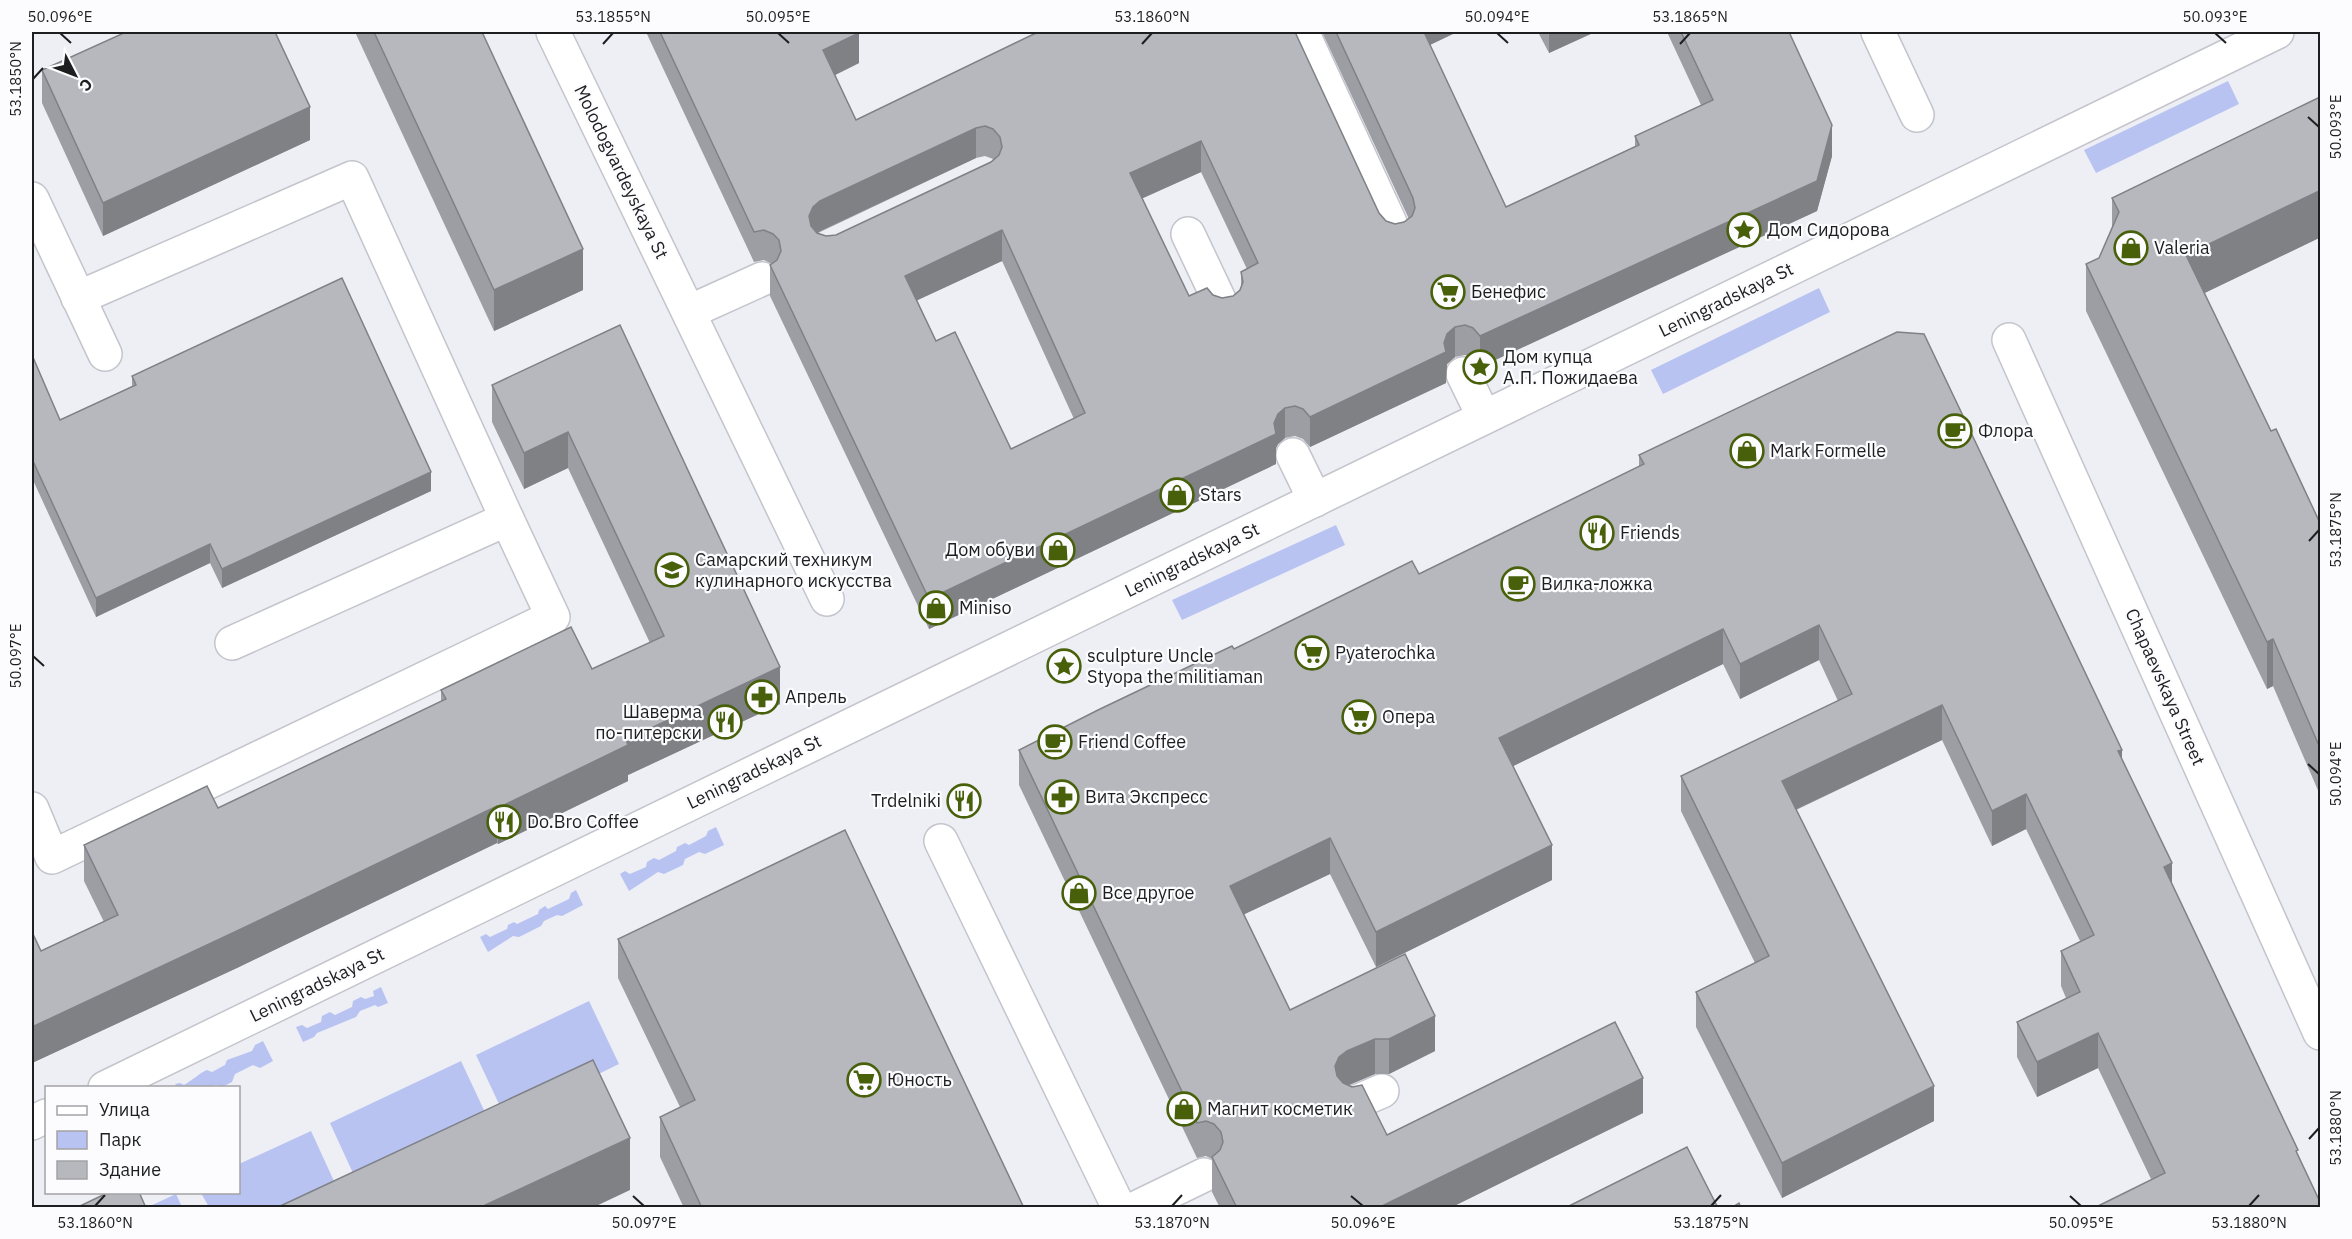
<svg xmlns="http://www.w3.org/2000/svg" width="2352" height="1239" viewBox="0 0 2352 1239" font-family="'IBM Plex Sans',sans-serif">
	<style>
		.green { fill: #b8c3f1 }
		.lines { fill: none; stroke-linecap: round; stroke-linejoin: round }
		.minor-casing { stroke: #c4c5cc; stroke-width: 36 }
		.minor { stroke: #fff; stroke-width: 33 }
		.wall { fill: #9d9ea3; fill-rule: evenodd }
		.shaded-wall { fill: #7f8185 }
		.building { fill: #b6b8be; stroke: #7f8185; stroke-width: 1.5; fill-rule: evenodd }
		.ticks { fill: none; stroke: #1d1e20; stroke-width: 2 }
		.labels { text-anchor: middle; stroke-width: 4.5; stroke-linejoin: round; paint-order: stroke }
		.street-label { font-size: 18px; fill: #1d1e20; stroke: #fcfcff }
		.poi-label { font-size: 18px; fill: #1d1e20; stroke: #fcfcff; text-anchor: start }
		.neatline { fill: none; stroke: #1d1e20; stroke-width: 2 }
		.ticks-label { font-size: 15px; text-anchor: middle; fill: #1d1e20 }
	</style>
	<rect width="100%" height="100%" fill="#edeff5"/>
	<g class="green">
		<path d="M2228,81l11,23 -143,69 -12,-23z"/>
		<path d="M1819,288l11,24 -167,82 -12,-24z"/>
		<path d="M1336,525l9,20 -163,75 -10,-20z"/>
		<path d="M716,827l8,18 -19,9 -6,-2 -14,7 -2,6 -19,9 -6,-2 -29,19 -9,-17 5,-3 5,3 16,-7 1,-5 7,-4 5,2 17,-9 1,-4 8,-4 4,2 17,-9 2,-5z"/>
		<path d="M576,890l7,15 -21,11 -5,-1 -13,6 -3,5 -22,11 -6,-1 -25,16 -8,-15 6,-3 4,3 17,-8 1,-4 6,-3 3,2 21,-10 1,-4 6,-4 3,3 21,-10 2,-6z"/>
		<path d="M381,987l7,16 -10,4 -3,-2 -15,6 -4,6 -39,16 -3,4 -11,5 -7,-15 6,-2 5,3 14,-6 1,-6 8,-4 5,3 17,-8 1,-6 8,-4 4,2 9,-3 -1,-5z"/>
		<path d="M589,1001l30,63 -113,55 -30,-64z"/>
		<path d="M263,1041l10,20 -13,7 -7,-3 -18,9 -3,8 -10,5 -6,-2 -6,2h-33l-2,-3 5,-1 4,2c9,-5 14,-11 23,-15l5,2 13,-7 2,-5 25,-9 3,-6z"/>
		<path d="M461,1061l29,62 -132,61 -28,-61z"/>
		<path d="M311,1131l28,61 -33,16 -97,-1 -8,-14 37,-1 1,-28z"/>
		<path d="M176,1194l6,13h-34z"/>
	</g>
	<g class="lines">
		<defs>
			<g id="minor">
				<path d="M553,32l274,567"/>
				<path d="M1302,32l94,204"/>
				<path d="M1878,32l39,83"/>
				<path d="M32,199l73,155"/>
				<path d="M1188,234l36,76"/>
				<path d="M78,298l274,-120 155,341 -275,124"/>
				<path d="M689,312l73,-33"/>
				<path d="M2009,340l311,693"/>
				<path d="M1463,374l21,43"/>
				<path d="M1293,455l22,45"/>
				<path d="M32,809l20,48 501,-240 -46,-98"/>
				<path d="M941,841l178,367"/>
				<path d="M105,1088l2172,-1056"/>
				<path d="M1354,1103l28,-12"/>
				<path d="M32,1123l14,-7"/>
				<path d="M1136,1208l68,-33"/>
			</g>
		</defs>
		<use href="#minor" class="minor-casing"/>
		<use href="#minor" class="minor"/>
	</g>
	<g class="wall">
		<path d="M355,32h127l101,258 -89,41z"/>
		<path d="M646,32h213v31l-24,12 21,45 182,-88 341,181 7,8 9,3 9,-2 5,-3 -87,-187h135l-27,13 76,162 129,-61v-10l66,-31 -34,-73h122l43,124 -15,55 -337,156 -7,-9 -8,-3 -10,2 -8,7 -1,19 -136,64 -7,-8 -8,-3 -10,2 -7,6 -2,4v16l-347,165 -159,-333v-31l2,-1 -8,-4 -10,2zM985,156l8,3 -2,3 -155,73 -10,1 -8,-3 158,-75zM1201,172l46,97 -6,3v14l-1,4 -7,6 -11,2 -9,-3 -24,1 -47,-98zM1002,261l72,158 -63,30 -75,-108 -19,-41z"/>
		<path d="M1538,32h57l-46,21z"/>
		<path d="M42,70l268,70 -207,96 -61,-133z"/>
		<path d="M2320,97v144l-1,-3 -115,55 67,138 49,92v272l-47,-109 -6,3 -181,-378v-47l13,-6 13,-31v-29z"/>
		<path d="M620,325l160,379 -152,71v6l-130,63 -1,-1 -258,124 -207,96v-131l9,19 63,-29 -20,-41v-36l134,-37 223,-107v-11l151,-21 58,-26 -82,-175 -44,21 -32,-67v-37z"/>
		<path d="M32,355l28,65 72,-34v-10l299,115 -209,97 -12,-25 -114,54 -64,-139z"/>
		<path d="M1639,455l483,304 50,125 126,266 -147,29 -53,-111 -61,29 -20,-40v-35l49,-24 -5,-12v-35l19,-10 -54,-112 -34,17 -50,-106 -146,70 138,311 -152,77 -86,-171v-35l59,-29 -74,-152v-35l157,-75 -19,-41 -79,39 -17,-35 -210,102 39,114 -176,87 -46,-93 -86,40 46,96 145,41 -46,23h-14l-27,11 39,50 256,-22 -193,95h-230l-8,-16v-33l-6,-3 -9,2 -178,-373v-35l215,-101 185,-75 220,-107z"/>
		<path d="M618,939l406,269h-340l-24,-51v-40l20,-10 -62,-129z"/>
	</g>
	<g class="shaded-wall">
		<path d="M1419,32h38l-38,18z"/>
		<path d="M1549,32h46l-46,21z"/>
		<path d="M859,33v30l-36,18v-31z"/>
		<path d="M310,107v33l-207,96v-33z"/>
		<path d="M1832,125v31l-15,55 -337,156v-31z"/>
		<path d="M976,128v30l-156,73 -7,6 -4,-21 4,-9 7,-6z"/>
		<path d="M1201,141v31l-71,32v-31z"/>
		<path d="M2319,191v47l-133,64v-47z"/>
		<path d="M1002,230v31l-97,45v-30z"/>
		<path d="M583,249v41l-89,41v-41z"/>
		<path d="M1455,327v30l-8,7 -1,19 -136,64v-30l134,-74 3,-9z"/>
		<path d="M1285,408v30l-7,6 -2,4v16l-347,165v-30l345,-176 4,-9z"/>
		<path d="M568,432v36l-44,21v-36z"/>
		<path d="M431,472v19l-209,97v-19z"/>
		<path d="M210,544v19l-114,54v-19z"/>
		<path d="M1819,625v35l-79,39v-35z"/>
		<path d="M1723,629v35l-224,109v-35z"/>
		<path d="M2273,639v47l-6,3v-47z"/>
		<path d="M780,667v37l-152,71v6l-130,63v-36l128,-68z"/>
		<path d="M1942,705v35l-160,76v-35z"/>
		<path d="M2122,750v35l-4,-34z"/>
		<path d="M2026,794v35l-34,17v-35z"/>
		<path d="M497,806v37l-258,124 -207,96v-36z"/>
		<path d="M1330,838v36l-100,47v-35z"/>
		<path d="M1552,845v35l-176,87v-35z"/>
		<path d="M2172,863v35l-8,-31z"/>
		<path d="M1435,1016v35l-46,23v-35z"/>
		<path d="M2098,1033v35l-61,29v-35z"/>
		<path d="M1375,1039v35l-28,12 -8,6 -4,-26 4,-9 8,-6z"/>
		<path d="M1643,1078v35l-193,95h-72z"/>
		<path d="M1934,1086v35l-152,77v-35z"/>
		<path d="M630,1138v52l-38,18h-113z"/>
	</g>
	<g class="building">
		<path d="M126,32h149l35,75 -207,96 -61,-133z"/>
		<path d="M374,32h108l101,217 -89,41z"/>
		<path d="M660,32h199v1l-36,17 33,70 182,-88h257l84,181 7,8 9,3 9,-2 8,-6 3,-8 -2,-10 -77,-166h88l82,175 133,-62 -4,-9 78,-36 -32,-68h108l43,93 -15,56 -337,155 -7,-8 -8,-3 -10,2 -8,7 -3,9 2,9 -136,65 -7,-8 -8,-3 -10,2 -7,6 -4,9 2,11 -347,165 -159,-334 7,-5 4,-9 -2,-11 -6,-6 -9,-4 -10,2zM985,126l8,3 7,8 2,10 -3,8 -8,7 -155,73 -10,1 -9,-3 -6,-7 -2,-10 4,-9 7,-6 156,-73zM1201,141l57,122 -17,9 2,10 -3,8 -7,6 -11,2 -9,-3 -6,-7 -18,8 -59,-123zM1002,230l83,183 -74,36 -56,-117 -19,9 -31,-65z"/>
		<path d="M2320,97v97l-1,-3 -133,64 85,176 5,-2 44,94v225l-47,-109 -6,3 -181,-378 13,-6 20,-46 -7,-14z"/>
		<path d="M342,278l89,194 -209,97 -12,-25 -114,54 -64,-139v-104l28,65 76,-35 -4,-9z"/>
		<path d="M620,325l160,342 -154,73 2,5 -130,63 -1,-2 -258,124 -207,97v-95l9,19 77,-36 -34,-70 123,-59 11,22 228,-109 -5,-9 130,-63 21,42 72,-33 -96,-204 -44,21 -32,-68z"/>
		<path d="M1897,332l27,2 198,416 -4,1 54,112 -8,4 134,283 -2,1 24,51v6h-226l71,-35 -67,-140 -61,29 -20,-40 63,-30 -19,-41 33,-16 -68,-141 -34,17 -50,-106 -160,76 152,305 -152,77 -86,-171 73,-36 -88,-180 171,-82 -33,-69 -79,39 -17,-35 -224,109 53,107 -176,87 -46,-94 -100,48 60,124 115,-56 30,62 -46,23h-14l-28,12 -8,6 -4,9 2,10 6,7 9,4 10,-2 25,50 228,-113 28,56 -265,130h-141l-25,-51 8,-7 3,-8 -2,-10 -7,-8 -8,-3 -9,2 -178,-373 79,-40 134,-64 2,3 178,-88 7,13 225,-110 -5,-9z"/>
		<path d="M845,830l179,378h-322l-42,-91 35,-17 -77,-161z"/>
		<path d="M593,1060l37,78 -151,70h-203z"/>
		<path d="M1687,1147l31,61h-153z"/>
		<path d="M109,1192h30l7,16h-70z"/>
		<path d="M1739,1203l2,5h-10z"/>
	</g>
	<path class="ticks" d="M60,33l11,10M778,33l11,10M1497,33l11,10M2215,33l11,10M603,44l10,-11M1142,44l10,-11M1680,44l10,-11M33,79l10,-11M2308,117l11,10M2309,541l10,-11M33,656l11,10M2308,764l11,10M2309,1139l10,-11M633,1196l11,10M1351,1196l12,10M2070,1196l11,10M95,1206l10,-11M1172,1206l10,-11M1711,1206l10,-11M2249,1206l10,-11"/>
	<defs>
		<symbol id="sight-ring" viewBox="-11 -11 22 22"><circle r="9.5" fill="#fcfcff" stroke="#49600b" stroke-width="1.5"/><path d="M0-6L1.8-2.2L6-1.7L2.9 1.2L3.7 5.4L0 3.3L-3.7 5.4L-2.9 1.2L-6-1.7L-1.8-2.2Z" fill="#49600b"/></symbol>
		<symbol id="shop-ring" viewBox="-11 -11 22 22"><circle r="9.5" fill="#fcfcff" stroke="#49600b" stroke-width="1.5"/><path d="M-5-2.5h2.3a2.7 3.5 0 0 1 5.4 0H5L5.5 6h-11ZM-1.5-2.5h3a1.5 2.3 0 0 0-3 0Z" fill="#49600b"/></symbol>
		<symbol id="supermarket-ring" viewBox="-11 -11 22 22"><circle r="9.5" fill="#fcfcff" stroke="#49600b" stroke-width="1.5"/><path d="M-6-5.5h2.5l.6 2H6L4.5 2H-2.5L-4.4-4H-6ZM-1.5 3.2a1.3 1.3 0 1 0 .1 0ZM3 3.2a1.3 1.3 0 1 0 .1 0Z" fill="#49600b"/></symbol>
		<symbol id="cafe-ring" viewBox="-11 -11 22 22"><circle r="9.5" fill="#fcfcff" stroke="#49600b" stroke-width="1.5"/><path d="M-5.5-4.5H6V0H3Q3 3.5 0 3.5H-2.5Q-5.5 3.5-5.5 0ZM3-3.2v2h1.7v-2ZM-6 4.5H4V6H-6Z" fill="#49600b"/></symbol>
		<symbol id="restaurant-ring" viewBox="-11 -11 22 22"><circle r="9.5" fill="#fcfcff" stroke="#49600b" stroke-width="1.5"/><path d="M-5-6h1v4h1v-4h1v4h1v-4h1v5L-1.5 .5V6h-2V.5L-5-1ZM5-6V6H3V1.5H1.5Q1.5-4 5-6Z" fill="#49600b"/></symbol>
		<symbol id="university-ring" viewBox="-11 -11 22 22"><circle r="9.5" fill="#fcfcff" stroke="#49600b" stroke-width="1.5"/><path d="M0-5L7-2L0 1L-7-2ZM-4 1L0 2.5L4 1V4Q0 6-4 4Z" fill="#49600b"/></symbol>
		<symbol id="pharmacy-ring" viewBox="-11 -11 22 22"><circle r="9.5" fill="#fcfcff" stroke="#49600b" stroke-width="1.5"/><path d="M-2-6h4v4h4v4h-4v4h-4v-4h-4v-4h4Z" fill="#49600b"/></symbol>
	</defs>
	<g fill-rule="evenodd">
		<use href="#sight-ring" x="1725" y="211" width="38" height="38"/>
		<use href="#shop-ring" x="2112" y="229" width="38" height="38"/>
		<use href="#supermarket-ring" x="1429" y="273" width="38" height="38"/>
		<use href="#sight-ring" x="1461" y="348" width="38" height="38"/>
		<use href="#cafe-ring" x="1936" y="412" width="38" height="38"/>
		<use href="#shop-ring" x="1728" y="432" width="38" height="38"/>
		<use href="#shop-ring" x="1158" y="476" width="38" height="38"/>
		<use href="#restaurant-ring" x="1578" y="514" width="38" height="38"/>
		<use href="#shop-ring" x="1039" y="531" width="38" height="38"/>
		<use href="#university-ring" x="653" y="551" width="38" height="38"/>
		<use href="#cafe-ring" x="1499" y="565" width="38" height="38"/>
		<use href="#shop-ring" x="917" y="589" width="38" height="38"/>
		<use href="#supermarket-ring" x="1293" y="634" width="38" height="38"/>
		<use href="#sight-ring" x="1045" y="647" width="38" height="38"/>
		<use href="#pharmacy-ring" x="743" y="678" width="38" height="38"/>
		<use href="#supermarket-ring" x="1340" y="698" width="38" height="38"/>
		<use href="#restaurant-ring" x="706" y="703" width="38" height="38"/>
		<use href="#cafe-ring" x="1036" y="723" width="38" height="38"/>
		<use href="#pharmacy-ring" x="1043" y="778" width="38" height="38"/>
		<use href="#restaurant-ring" x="945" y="782" width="38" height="38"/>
		<use href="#restaurant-ring" x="485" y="803" width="38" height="38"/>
		<use href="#shop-ring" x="1060" y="874" width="38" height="38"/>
		<use href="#supermarket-ring" x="845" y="1061" width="38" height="38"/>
		<use href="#shop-ring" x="1165" y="1090" width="38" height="38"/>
	</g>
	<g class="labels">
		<g class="street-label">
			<text transform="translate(621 172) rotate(64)" y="6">Molodogvardeyskaya St</text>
			<text transform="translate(1726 300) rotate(-26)" y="6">Leningradskaya St</text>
			<text transform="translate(1192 560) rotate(-26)" y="6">Leningradskaya St</text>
			<text transform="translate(2165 687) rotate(66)" y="6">Chapaevskaya Street</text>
			<text transform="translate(754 772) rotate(-26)" y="6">Leningradskaya St</text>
			<text transform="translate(317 985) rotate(-26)" y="6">Leningradskaya St</text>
		</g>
		<g class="poi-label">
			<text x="1767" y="236">Дом Сидорова</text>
			<text x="2154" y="254">Valeria</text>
			<text x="1471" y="298">Бенефис</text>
			<text x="1503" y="363">Дом купца<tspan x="1503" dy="21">А.П. Пожидаева</tspan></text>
			<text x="1978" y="437">Флора</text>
			<text x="1770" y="457">Mark Formelle</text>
			<text x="1200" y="501">Stars</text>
			<text x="1620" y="539">Friends</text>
			<text x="1035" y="556" text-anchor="end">Дом обуви</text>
			<text x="695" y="566">Самарский техникум<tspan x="695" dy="21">кулинарного искусства</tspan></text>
			<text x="1541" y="590">Вилка-ложка</text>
			<text x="959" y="614">Miniso</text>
			<text x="1335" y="659">Pyaterochka</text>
			<text x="1087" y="662">sculpture Uncle<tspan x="1087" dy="21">Styopa the militiaman</tspan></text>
			<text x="785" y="703">Апрель</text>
			<text x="702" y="718" text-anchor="end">Шаверма<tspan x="702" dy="21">по-питерски</tspan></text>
			<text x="1382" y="723">Опера</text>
			<text x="1078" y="748">Friend Coffee</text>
			<text x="1085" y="803">Вита Экспресс</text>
			<text x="941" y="807" text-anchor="end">Trdelniki</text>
			<text x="527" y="828">Do.Bro Coffee</text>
			<text x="1102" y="899">Все другое</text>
			<text x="887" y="1086">Юность</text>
			<text x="1207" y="1115">Магнит косметик</text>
		</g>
	</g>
	<rect width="2352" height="1239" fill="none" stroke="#fcfcff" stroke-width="66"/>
	<rect x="45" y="1086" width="195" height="108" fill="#fcfcff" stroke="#a3a3a6" stroke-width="1.5"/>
	<rect x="57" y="1106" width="30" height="9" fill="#ffffff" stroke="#a3a3a6" stroke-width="1.5"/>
	<text x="99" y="1116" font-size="18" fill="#1d1e20">Улица</text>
	<rect x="57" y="1131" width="30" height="18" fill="#b8c3f1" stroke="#a3a3a6" stroke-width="1.5"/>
	<text x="99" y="1146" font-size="18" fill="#1d1e20">Парк</text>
	<rect x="57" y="1161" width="30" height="18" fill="#b6b8be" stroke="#a3a3a6" stroke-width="1.5"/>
	<text x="99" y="1176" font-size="18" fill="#1d1e20">Здание</text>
	<g transform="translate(75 75) rotate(132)" stroke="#fcfcff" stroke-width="4.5" paint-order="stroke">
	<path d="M0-4.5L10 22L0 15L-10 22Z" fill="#1d1e20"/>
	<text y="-9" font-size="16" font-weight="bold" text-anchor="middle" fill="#1d1e20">С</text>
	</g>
	<rect x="33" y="33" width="2286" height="1173" class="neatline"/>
	<g class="ticks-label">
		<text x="60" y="22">50.096°E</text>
		<text x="613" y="22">53.1855°N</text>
		<text x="778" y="22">50.095°E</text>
		<text x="1152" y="22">53.1860°N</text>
		<text x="1497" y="22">50.094°E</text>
		<text x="1690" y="22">53.1865°N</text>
		<text x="2215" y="22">50.093°E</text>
		<text transform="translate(16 79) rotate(-90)" y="5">53.1850°N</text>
		<text transform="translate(2336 127) rotate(-90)" y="5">50.093°E</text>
		<text transform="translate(2336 530) rotate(-90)" y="5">53.1875°N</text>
		<text transform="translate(16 656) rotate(-90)" y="5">50.097°E</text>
		<text transform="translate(2336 774) rotate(-90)" y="5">50.094°E</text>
		<text transform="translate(2336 1128) rotate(-90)" y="5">53.1880°N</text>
		<text x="95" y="1228">53.1860°N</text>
		<text x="644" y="1228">50.097°E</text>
		<text x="1172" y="1228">53.1870°N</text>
		<text x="1363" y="1228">50.096°E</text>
		<text x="1711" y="1228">53.1875°N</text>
		<text x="2081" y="1228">50.095°E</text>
		<text x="2249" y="1228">53.1880°N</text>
	</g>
</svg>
